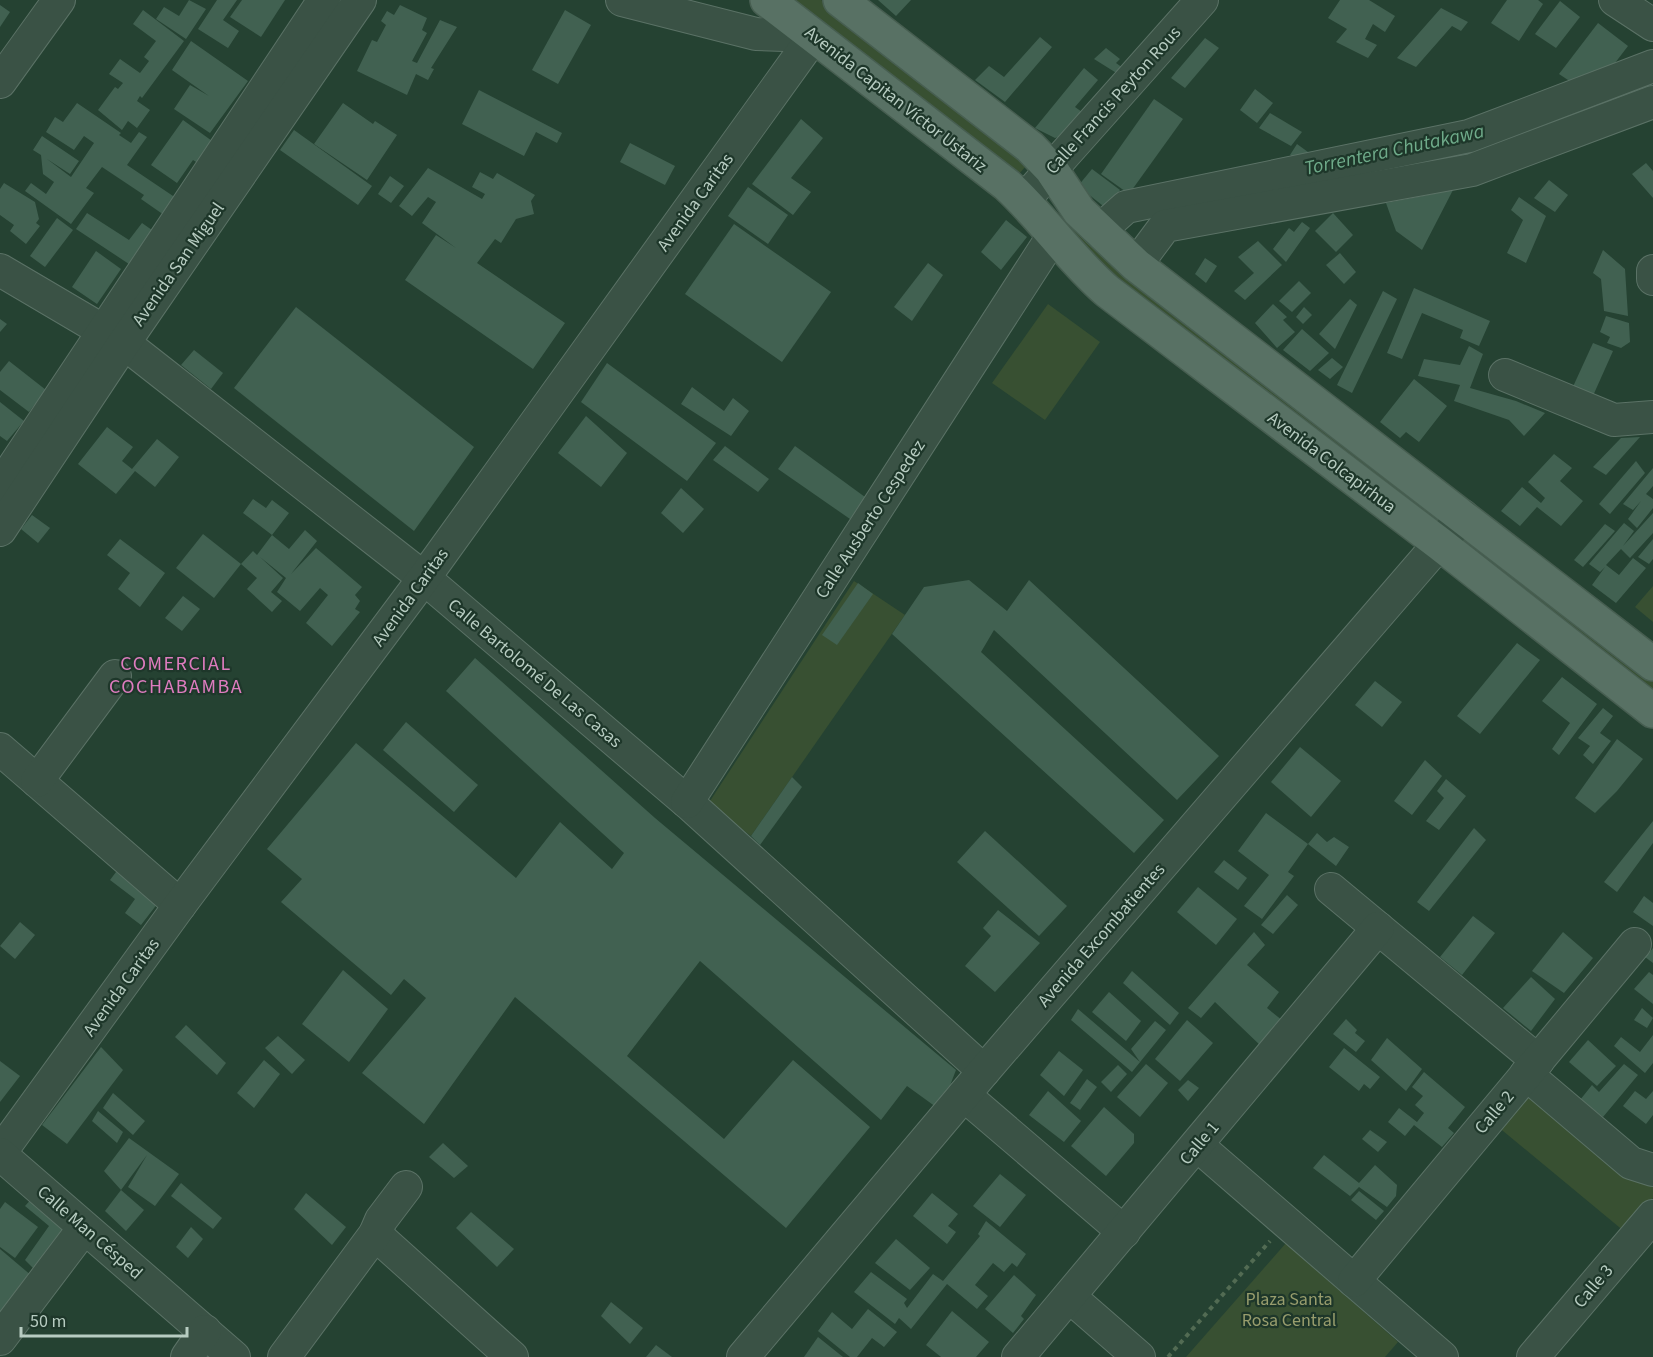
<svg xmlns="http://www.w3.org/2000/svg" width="1653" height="1357" viewBox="0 0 1653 1357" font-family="'Source Sans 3',sans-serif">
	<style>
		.green { fill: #385032 }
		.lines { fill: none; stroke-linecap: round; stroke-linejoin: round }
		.stream { stroke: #34644b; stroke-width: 7 }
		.building { fill: #416151 }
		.minor-casing { stroke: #5b7266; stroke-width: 34 }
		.major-casing { stroke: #475e51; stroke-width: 36 }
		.path { stroke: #526b53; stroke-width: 4; stroke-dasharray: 4.5 4.5; stroke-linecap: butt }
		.minor { stroke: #3a5245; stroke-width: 32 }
		.major { stroke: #587164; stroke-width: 33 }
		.labels { text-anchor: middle; stroke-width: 4.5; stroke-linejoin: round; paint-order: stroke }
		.street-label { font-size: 18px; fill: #b7ccc1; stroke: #1e372a }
		.park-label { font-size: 18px; fill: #989d6d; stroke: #1e372a }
		.water-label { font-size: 20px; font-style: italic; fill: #6fab8a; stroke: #1e372a }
		.neighbourhood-label { font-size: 20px; letter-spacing: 1.5px; fill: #de7cbf; stroke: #1e372a }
	</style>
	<rect width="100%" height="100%" fill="#254232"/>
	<g class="green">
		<path d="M788,0h33l200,156 5,10 -8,9z"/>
		<path d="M1071,218l360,292 -7,10 -300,-230 -64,-63z"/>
		<path d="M1048,304l52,38 -55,78 -53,-37z"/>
		<path d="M1479,545l174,133v17l-182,-139z"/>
		<path d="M854,581l51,34 -154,221 -43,-32z"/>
		<path d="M1653,586v36l-18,-15z"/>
		<path d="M1528,1090l92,79 33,17v12l-28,34 -128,-106z"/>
		<path d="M1286,1243l112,99 -13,15h-199z"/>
	</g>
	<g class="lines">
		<path class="stream" d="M1370,173l112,-24"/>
	</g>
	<g class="building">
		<path d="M189,0l17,9 -20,30 -30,-20 8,-12 15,9z"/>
		<path d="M217,0h20l-14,20 16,11 -11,17 -30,-19z"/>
		<path d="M242,0h43l-24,37 -31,-20z"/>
		<path d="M878,0h33l-15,16z"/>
		<path d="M1340,0h29l26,16 -10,16 -12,-8 -8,15 12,6 -9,13 -32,-16 11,-13 -19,-11z"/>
		<path d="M1507,0h31l5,4 -24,37 -28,-18z"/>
		<path d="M1560,1l20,16 -24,31 -21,-14z"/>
		<path d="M0,5l10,7 -10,15z"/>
		<path d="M400,5l27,13 -5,12 5,3 -15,28 5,2 23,-43 17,7 -26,41 3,1 -6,11 -12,-6 -9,21 -50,-24 15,-31 5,2 9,-17 -5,-4 6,-10 7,4z"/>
		<path d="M1441,8l27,14 -7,9 -9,-5 -36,41 -19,-9z"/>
		<path d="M143,10l41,31 -42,57 -2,-2 -3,5 13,9 -13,18 -9,-7 -6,9 -24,-20 17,-23 3,2 5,-6 -14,-9 11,-15 20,14 9,-12 -5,-4 12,-16 -23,-17z"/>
		<path d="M565,10l26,15 -33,59 -26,-14z"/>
		<path d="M1598,23l30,23 -26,34 -19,10 -24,-16z"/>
		<path d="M1040,37l12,10 -47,55 -30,-22 14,-14 15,11z"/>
		<path d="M1205,38l14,10 -34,40 -14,-10z"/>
		<path d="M191,41l57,40 -38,52 -36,-24 16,-24 19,11 -37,-26z"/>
		<path d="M1106,48l14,11 -4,4 7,5 -5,6 -24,-15z"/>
		<path d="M1084,68l14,12 -23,27 7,5 -16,23 -11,3 -20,-10z"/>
		<path d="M1255,89l18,14 -16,20 -17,-13z"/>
		<path d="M479,90l83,43 -5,10 -21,-11 -12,24 -62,-32z"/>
		<path d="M1154,99l29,20 -54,75 -28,-20z"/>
		<path d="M77,103l44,30 -2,2 12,8 8,-11 8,5 -20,28 49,33 -12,17 -23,-16 3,-4 -42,-28 -16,21 8,5 -23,31 -46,-33 6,-8 15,11 8,-12 -11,-8 -2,-19 -8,-5 9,-14 37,25 -9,13 -23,-15 24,18 23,-34 -10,-7 -10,14 -28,-18 9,-15 8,5z"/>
		<path d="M343,103l30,21 2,-3 22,14 -30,45 -53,-36z"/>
		<path d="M1270,113l32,19 -11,14 -32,-18z"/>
		<path d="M801,119l22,19 -32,40 20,14 -18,23 -41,-31z"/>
		<path d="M183,120l36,26 -15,21 -11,-7 -16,23 -26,-18z"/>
		<path d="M294,130l78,56 -14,19 -78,-55z"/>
		<path d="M630,143l45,23 -10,19 -45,-23z"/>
		<path d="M1297,144l11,8 -6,10 -12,-7z"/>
		<path d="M1646,163l7,8v27l-21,-24z"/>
		<path d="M428,168l54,31 3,-5 -13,-7 8,-15 13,7 4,-6 38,22 -4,6 3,13 -18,5 -15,24 -6,-4 -18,24 88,60 -32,46 -128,-89 31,-45 20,13 -34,-25 14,-21 -8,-5 -16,19 -13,-10z"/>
		<path d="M1092,169l28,21 -13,19 -29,-23z"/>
		<path d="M390,176l14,10 -13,17 -13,-9z"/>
		<path d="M1549,180l19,15 -13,17 -21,-14z"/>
		<path d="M4,183l31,19 4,17 -3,4 4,3 -14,18 -16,-13 4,-6 -14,-10v-26z"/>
		<path d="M748,187l40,28 -20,29 -40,-28z"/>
		<path d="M1453,190l-31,60 -26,-19 -10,-28z"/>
		<path d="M1519,197l27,19 -20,47 -19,-10 16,-33 -12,-10z"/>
		<path d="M87,213l42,27 13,-17 17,12 -24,33 -59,-39z"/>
		<path d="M1333,213l20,22 -17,17 -21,-21z"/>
		<path d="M57,218l16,12 -28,37 -15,-11z"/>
		<path d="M1006,220l21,17 -26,33 -20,-18z"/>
		<path d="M1302,222l8,6 -24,34 -13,-13 16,-21 5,4z"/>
		<path d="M734,224l97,68 -49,70 -97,-68z"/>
		<path d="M1258,241l24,24 -37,35 -11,-9 20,-18 -16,-16z"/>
		<path d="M1603,250l22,19 3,47 -24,-5 -3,-32 -8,-6z"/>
		<path d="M96,251l25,18 -24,35 -25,-17z"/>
		<path d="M1340,253l16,19 -12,12 -18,-19z"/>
		<path d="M1205,258l12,8 -11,17 -11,-9z"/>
		<path d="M928,263l15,12 -31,46 -18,-14z"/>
		<path d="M1299,281l12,12 -19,19 -13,-11z"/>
		<path d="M1414,288l76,33 -11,25 -19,-8 3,-8 -41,-17 -20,46 -15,-6z"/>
		<path d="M1383,291l14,8 -45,94 -15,-8z"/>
		<path d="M1350,299l7,6 -22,44 -16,-15z"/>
		<path d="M1273,304l14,13 -4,3 12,12 -18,16 -22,-25z"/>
		<path d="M296,307l178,140 -60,84 -180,-143z"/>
		<path d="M1304,307l8,8 -9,9 -7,-7z"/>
		<path d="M1606,316l23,7 1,19 -9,6 -14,-5 3,-6 -10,-5z"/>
		<path d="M0,319l7,5 -7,8z"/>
		<path d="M1302,329l27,24 -19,18 -27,-21z"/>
		<path d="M1593,343l20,8 -21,47 -21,-7z"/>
		<path d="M1469,346l14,8 -13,34 46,13 29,12 -21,23 -15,-16 -55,-19 6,-16 -42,-9 6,-17 36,6z"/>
		<path d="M194,350l29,23 -12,16 -30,-24z"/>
		<path d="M1332,358l11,9 -13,12 -12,-9z"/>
		<path d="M9,361l37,29 -17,22 -29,-22v-18z"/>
		<path d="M607,363l109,80 -29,38 -106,-79z"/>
		<path d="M1414,379l33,27 -28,36 -13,-10 -6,6 -20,-16z"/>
		<path d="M692,387l32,24 9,-13 16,13 -18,25 -50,-32z"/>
		<path d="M0,402l24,19 -17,20 -7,-5z"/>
		<path d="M586,416l41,37 -26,34 -43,-34z"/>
		<path d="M107,427l26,20 -11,14 10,8 25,-30 22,18 -24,30 -20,-16 -19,23 -38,-30z"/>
		<path d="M1640,437l-34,38 -13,-8 28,-29z"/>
		<path d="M725,446l44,33 -11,13 -45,-32z"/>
		<path d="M795,446l70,51 -15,22 -72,-50z"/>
		<path d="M1554,454l18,14 -12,13 23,20 -22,25 -24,-19 -17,19 -19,-15 21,-24 19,16 4,-5 -17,-16z"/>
		<path d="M1636,461l9,12 -35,41 -11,-10z"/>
		<path d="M1653,468v18l-7,8 7,5v9l-16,20 -9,-9 13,-18 -8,9 -10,-6z"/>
		<path d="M681,488l23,21 -21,24 -22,-20z"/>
		<path d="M253,499l13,9 6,-8 17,13 -17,22 17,14 16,-19 12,11 -26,33 25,-26 46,39 -7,8 5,6 -5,8 5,3 -28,34 -26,-23 22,-28 -8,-7 -20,23 -23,-19 9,-14 -26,-21 23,21 -12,14 11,9 -10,11 -25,-23 10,-11 -16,-14 12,-13 4,4 15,-20 -29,-22z"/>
		<path d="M1653,513v20l-23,25 -9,-9 -15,16 13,10 14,-17 13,10 -30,35 -24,-18 13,-18 -5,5 -11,-8 35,-41 10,8 -11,15z"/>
		<path d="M32,515l18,13 -12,15 -17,-14z"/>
		<path d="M1605,524l10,7 -32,36 -9,-7z"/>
		<path d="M203,534l38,30 -27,34 -38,-30z"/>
		<path d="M120,539l45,34 -25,34 -22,-18 12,-16 -23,-18z"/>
		<path d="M1653,539v20l-4,5 -11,-7z"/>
		<path d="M969,580l38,31 22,-31 190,176 -42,44 -183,-170 -13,22 183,168 -30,33 -242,-219 32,-47z"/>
		<path d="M858,583l15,11 -36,51 -15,-10z"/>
		<path d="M183,596l17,13 -18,22 -17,-13z"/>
		<path d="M1517,643l23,17 -60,74 -23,-18z"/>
		<path d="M475,658l180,160 301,252 -10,26 -10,11 -29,-21 -26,34 -181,-159 -73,95 97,83 69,-79 77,67 -84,101 -271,-231 -91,127 -62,-51 64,-75 -22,-19 -13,16 -110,-93 21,-23 -35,-30 89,-106 160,135 44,-56 52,47 12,-16 -178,-162z"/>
		<path d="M1562,677l35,27 -38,51 -7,-6 18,-26 -28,-22z"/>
		<path d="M1375,681l27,21 -20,25 -27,-22z"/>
		<path d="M1603,708l10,8 -13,17 11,8 -18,23 -10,-9 7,-9 -12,-8z"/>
		<path d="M406,722l72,63 -24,27 -71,-62z"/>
		<path d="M1617,739l26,20 -26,32 -22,22 -20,-15z"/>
		<path d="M1300,747l41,34 -30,36 -40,-35z"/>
		<path d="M1425,760l17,16 -30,39 -18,-14z"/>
		<path d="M792,777l10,10 -42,58 -9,-9z"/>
		<path d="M1446,779l20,17 -27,34 -13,-9 18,-23 -7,-7z"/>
		<path d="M1266,813l42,31 9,-11 10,9 7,-5 15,10 -13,19 -28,-22 -20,28 6,4 -32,43 -18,-13 25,-31 -31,-24z"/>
		<path d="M1653,821v22l-36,49 -13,-10z"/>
		<path d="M1474,828l12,12 -57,71 -12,-9z"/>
		<path d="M985,831l82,75 -28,30 -82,-74z"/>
		<path d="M1224,860l23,18 -9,12 -24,-18z"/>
		<path d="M119,868l42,31 -20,26 -16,-12 10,-14 -25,-19z"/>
		<path d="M1198,887l39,32 -21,26 -39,-33z"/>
		<path d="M1287,895l11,10 -25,29 -12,-9z"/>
		<path d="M1644,896l9,7v23l-20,-14z"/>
		<path d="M998,910l42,33 -45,49 -30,-26 26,-30 -8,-8z"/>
		<path d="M1473,916l22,17 -33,42 -22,-18z"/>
		<path d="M20,922l15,13 -20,24 -15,-13z"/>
		<path d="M1254,932l11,13 -18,20 32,27 -12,16 16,13 -21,26 -47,-45 -14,16 -13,-10z"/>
		<path d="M1563,932l30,26 -29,35 -32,-22z"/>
		<path d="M1653,948v15l-8,-6z"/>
		<path d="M343,970l45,39 -39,53 -47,-38z"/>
		<path d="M1132,971l47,42 -9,12 -47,-42z"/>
		<path d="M1649,972l4,3v29l-19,-15z"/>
		<path d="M1531,977l24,22 -24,32 -28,-23z"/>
		<path d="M1109,992l32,29 -15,20 -34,-29z"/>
		<path d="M1642,1008l11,10 -6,10 -13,-8z"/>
		<path d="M1078,1009l62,53 -9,-13 24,-28 11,9 -34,42 -61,-52z"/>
		<path d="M1346,1019l11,11 -2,3 10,8 -9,11 -23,-18z"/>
		<path d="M1187,1020l26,23 -33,38 -25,-22z"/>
		<path d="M186,1025l40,38 -9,12 -42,-38z"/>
		<path d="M1653,1035v28l-8,10 -31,-27 7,-9 19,15z"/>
		<path d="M278,1036l27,24 -13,14 -27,-26z"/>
		<path d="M1387,1038l35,31 -16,22 -35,-31z"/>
		<path d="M1588,1040l28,26 -19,20 -28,-24z"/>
		<path d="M101,1047l22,23 -56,74 -25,-19z"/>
		<path d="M1344,1048l36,29 -10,12 -6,-5 -5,7 -30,-24z"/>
		<path d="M1059,1051l24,19 -19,26 -24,-21z"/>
		<path d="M264,1060l16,14 -26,34 -17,-15z"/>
		<path d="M0,1061l20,15 -20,26z"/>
		<path d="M1146,1064l22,19 -28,34 -23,-20z"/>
		<path d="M1624,1064l14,11 -35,42 -23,-17 12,-15 7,7z"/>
		<path d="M1118,1065l9,9 -16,18 -10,-10z"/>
		<path d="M1424,1072l41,35 -17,21 6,5 -12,14 -28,-22 -9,11 -17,-14 11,-14 18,14 7,-9 -9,-8 8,-9 -11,-9z"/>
		<path d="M1087,1079l10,8 -17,23 -10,-7z"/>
		<path d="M1188,1080l11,8 -11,13 -10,-11z"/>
		<path d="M1048,1091l33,30 -17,21 -35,-27z"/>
		<path d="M1635,1091l11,8 7,-8v24l-7,9 -23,-18z"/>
		<path d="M113,1093l32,28 -12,14 -30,-27z"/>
		<path d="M1104,1107l30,27v9l-28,33 -35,-30z"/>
		<path d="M98,1111l25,21 -6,11 -25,-22z"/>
		<path d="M1370,1130l17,12 -9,10 -16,-13z"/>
		<path d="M129,1138l50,36 -24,32 -27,-19 19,-32 -26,35 -17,-19z"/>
		<path d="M443,1143l25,23 -14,12 -25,-21z"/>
		<path d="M1324,1155l35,28 16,-18 22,20 -1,11 -9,11 -28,-20 -9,9 -37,-28z"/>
		<path d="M1000,1174l26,21 -26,32 -27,-21z"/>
		<path d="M181,1183l41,35 -9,11 -42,-33z"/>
		<path d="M121,1190l23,20 -18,21 -21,-20z"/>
		<path d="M1359,1191l25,20 -8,9 -25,-20z"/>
		<path d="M306,1193l40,34 -14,18 -38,-36z"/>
		<path d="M932,1193l26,21 -10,12 8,6 -9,12 -34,-28z"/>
		<path d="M35,1195l34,29 -33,47 -11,-11 24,-34 -24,-20z"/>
		<path d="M5,1202l33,25 -23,31 -15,-11v-38z"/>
		<path d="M471,1212l43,37 -17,18 -41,-39z"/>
		<path d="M986,1221l40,33 -9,13 -5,-4 -8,9 -11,-9 -18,22 13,11 -11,13 -30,-25 -36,45 -12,-11 -4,6 -41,-32 17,-20 36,27 -3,4 3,5 26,-34 10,7 37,-45 -2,-2z"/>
		<path d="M191,1227l12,12 -15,19 -12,-11z"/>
		<path d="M896,1239l34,29 -20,22 -35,-27z"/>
		<path d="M0,1249l32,27 -32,44z"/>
		<path d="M1014,1275l22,20 -15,21 3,3 -11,14 -28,-24z"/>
		<path d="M611,1302l32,26 -13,16 -29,-28z"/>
		<path d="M868,1309l29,23 -13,15 -12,-9 -15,19h-7l-32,-26 14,-19 20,17z"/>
		<path d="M952,1311l37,31 -13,15h-35l-15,-12z"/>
		<path d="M818,1337l25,20h-39z"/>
		<path d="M656,1345l16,12h-26z"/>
	</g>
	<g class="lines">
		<defs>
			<g id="minor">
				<path d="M622,0l134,34 58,2"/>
				<path d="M1615,0l38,25"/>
				<path d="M0,82l59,-82"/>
				<path d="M1024,200l178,-200"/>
				<path d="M1099,231l27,-24 343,-71 184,-70"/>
				<path d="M1136,265l29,-39 307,-56 181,-68"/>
				<path d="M0,270l124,73 300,235 263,224 297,269"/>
				<path d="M1653,271v8"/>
				<path d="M1505,375l109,45 39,-3"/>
				<path d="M0,487l324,-487"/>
				<path d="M0,530l124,-187 236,-343"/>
				<path d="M0,749l180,156"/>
				<path d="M37,781l78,-105"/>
				<path d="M687,802l366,-566"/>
				<path d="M1331,889l207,172"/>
				<path d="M1526,1074l105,89 22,7"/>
				<path d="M964,1095l160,137"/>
				<path d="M1197,1145l245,212"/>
				<path d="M0,1153l180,-248 244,-327 390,-542"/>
				<path d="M0,1154l234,203"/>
				<path d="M375,1234l137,123"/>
				<path d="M1354,1281l281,-337"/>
				<path d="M1070,1297l69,60"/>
				<path d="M0,1339l84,-111"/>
				<path d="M187,1357l18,-26"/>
				<path d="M284,1357l91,-123 6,-14 25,-33"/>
				<path d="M743,1357l241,-286 479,-555"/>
				<path d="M1018,1357l360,-429"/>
				<path d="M1533,1357l120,-141"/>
			</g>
			<g id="major">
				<path d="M767,0l240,185c36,33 63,74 100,106l333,253 213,167"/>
				<path d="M840,0l190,147 21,22 28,42 57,54 517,399"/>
			</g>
		</defs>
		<use href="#minor" class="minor-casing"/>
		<use href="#major" class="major-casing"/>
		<path class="path" d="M1168,1357l102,-116"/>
		<use href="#minor" class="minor"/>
		<use href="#major" class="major"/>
	</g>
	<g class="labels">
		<g class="street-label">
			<text transform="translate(896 99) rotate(38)" y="6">Avenida Capitan Víctor Ustariz</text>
			<text transform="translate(1113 100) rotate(-48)" y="6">Calle Francis Peyton Rous</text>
			<text transform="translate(695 202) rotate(-54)" y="6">Avenida Caritas</text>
			<text transform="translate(178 264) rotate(-55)" y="6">Avenida San Miguel</text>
			<text transform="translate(1332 462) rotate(37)" y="6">Avenida Colcapirhua</text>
			<text transform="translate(870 519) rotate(-57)" y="6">Calle Ausberto Cespedez</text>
			<text transform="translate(410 597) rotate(-54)" y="6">Avenida Caritas</text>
			<text transform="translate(535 673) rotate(40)" y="6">Calle Bartolomé De Las Casas</text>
			<text transform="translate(1101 935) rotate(-49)" y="6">Avenida Excombatientes</text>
			<text transform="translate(121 987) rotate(-54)" y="6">Avenida Caritas</text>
			<text transform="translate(1494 1112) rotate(-50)" y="6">Calle 2</text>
			<text transform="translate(1199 1143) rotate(-50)" y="6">Calle 1</text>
			<text transform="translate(90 1232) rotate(41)" y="6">Calle Man Césped</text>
			<text transform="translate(1593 1286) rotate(-50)" y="6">Calle 3</text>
		</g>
		<g class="park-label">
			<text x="1289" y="1305">Plaza Santa<tspan x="1289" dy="21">Rosa Central</tspan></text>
		</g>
		<g class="water-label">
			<text transform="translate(1394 149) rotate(-12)" y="7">Torrentera Chutakawa</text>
		</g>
		<g class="neighbourhood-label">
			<text x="176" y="670">COMERCIAL<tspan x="176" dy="23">COCHABAMBA</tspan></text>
		</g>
	</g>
	<path d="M21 1327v9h166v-9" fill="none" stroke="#b7ccc1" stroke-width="3"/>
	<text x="30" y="1327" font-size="18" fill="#b7ccc1" stroke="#1e372a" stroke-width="4.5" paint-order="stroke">50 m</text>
</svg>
